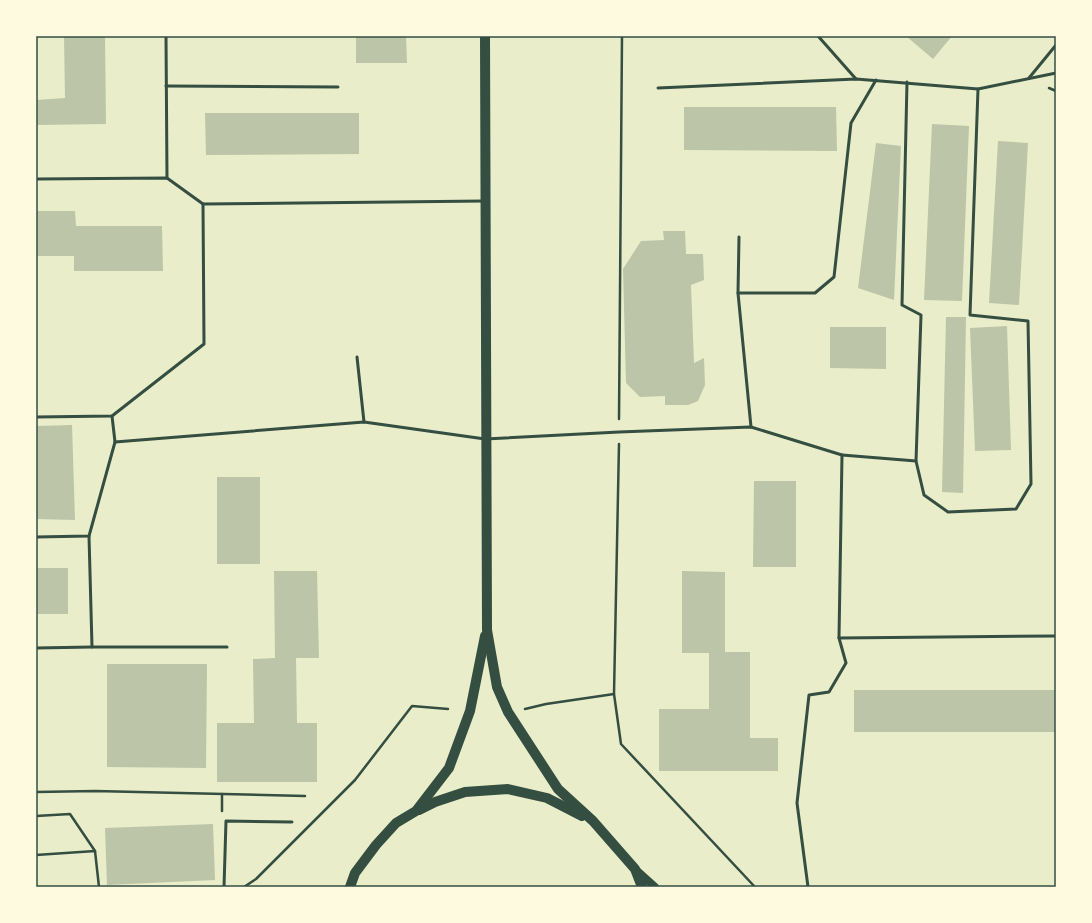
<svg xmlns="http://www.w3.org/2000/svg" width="1092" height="923" viewBox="0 0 1092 923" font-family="Lato,sans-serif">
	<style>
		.building { fill: #bcc5a7 }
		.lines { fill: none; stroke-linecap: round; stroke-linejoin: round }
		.path { stroke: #344e41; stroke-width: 2.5 }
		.service { stroke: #344e41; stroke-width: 3 }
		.secondary { stroke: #344e41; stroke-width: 8 }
		.primary { stroke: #344e41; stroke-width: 10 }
		.neatline { fill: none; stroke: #344e41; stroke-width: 1.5 }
	</style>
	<rect width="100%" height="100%" fill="#e9edc9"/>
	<g class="building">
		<path d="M64,36h41l1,88 -70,1v-25l29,-2z"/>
		<path d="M356,36h50l1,27h-51z"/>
		<path d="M906,36h46l-19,23z"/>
		<path d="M684,107h152l1,44 -153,-1z"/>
		<path d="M205,113h154v41l-153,1z"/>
		<path d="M932,124l37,2 -7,175 -38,-1z"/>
		<path d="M998,141l30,2 -9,162 -30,-2z"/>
		<path d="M876,143l25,3 -7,154 -36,-12z"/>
		<path d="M36,211h39l1,15h86l1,45h-89v-15h-38z"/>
		<path d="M663,231h22l1,23h17l1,26 -13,5 3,78 10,-5 1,27 -7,16 -10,4h-23v-9l-25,1 -14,-14 -3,-114 18,-28 23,-1z"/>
		<path d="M946,317h20l-3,176 -21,-1z"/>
		<path d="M1007,326l4,124 -36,1 -5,-123z"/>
		<path d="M830,327h56v42l-56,-1z"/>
		<path d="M72,425l3,95 -39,-1v-93z"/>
		<rect x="217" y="477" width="43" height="87"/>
		<path d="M754,481h42v86h-43z"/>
		<rect x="36" y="568" width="32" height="46"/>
		<path d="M274,571h43l2,87h-23l1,65h20v59h-100v-59h37l-1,-64 22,-1z"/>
		<path d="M682,571l43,1v80h25v86h28v33h-119v-62h50v-56h-27z"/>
		<path d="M107,664h100l-1,104 -99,-1z"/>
		<rect x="854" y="690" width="202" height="42"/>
		<path d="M213,824l2,56 -108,5 -2,-57z"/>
	</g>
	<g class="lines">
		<g class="path">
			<path d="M1049,88l7,3"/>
			<path d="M619,419l3,-383"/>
			<path d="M614,694l5,-250"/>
			<path d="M525,709l21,-5 68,-10 7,50 134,143"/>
			<path d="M36,792l59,-1 210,5"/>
			<path d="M222,811v-17"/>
			<path d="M36,816l34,-2 25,37"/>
			<path d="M36,855l59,-4 4,36"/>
			<path d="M244,887l12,-8 99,-99 57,-74 36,3"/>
		</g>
		<g class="service">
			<path d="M166,36l1,142"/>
			<path d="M818,36l38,43"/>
			<path d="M1029,78l27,-33"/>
			<path d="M907,82l-5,223 19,10 -5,146 8,34 24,17 68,-3 15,-25 -3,-163 -58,-6 8,-226"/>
			<path d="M166,86l172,1"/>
			<path d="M658,88l198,-9 122,10 78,-16"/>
			<path d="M36,179l131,-1 36,26 281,-3"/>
			<path d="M739,237l-1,56 13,134"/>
			<path d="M738,293h77l19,-16 17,-154 25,-43"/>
			<path d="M357,357l7,65"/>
			<path d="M112,416l3,26 249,-20 121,17 134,-7 132,-5 91,28 -3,183 217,-2"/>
			<path d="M36,417l76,-1 92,-72 -1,-140"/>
			<path d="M842,455l74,6"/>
			<path d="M89,536l3,111h135"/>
			<path d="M36,537l53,-1 26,-94"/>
			<path d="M36,648l56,-1"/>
			<path d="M224,887l2,-66 66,1"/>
			<path d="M808,887l-11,-84 12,-108 20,-3 17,-29 -7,-25"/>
		</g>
		<path class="secondary" d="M635,869l20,18"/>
		<g class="primary">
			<path d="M485,36l2,594 10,57 11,25 50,77 35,32 42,48 7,18"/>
			<path d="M419,810l16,-8 30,-10 43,-3 39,9 35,18"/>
			<path d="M350,887l5,-14 21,-28 20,-22 20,-12 33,-43 21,-57 15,-75"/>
		</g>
	</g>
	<rect width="1092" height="923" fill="none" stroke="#fefae0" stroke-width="74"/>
	<rect x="37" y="37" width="1018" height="849" class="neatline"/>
</svg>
